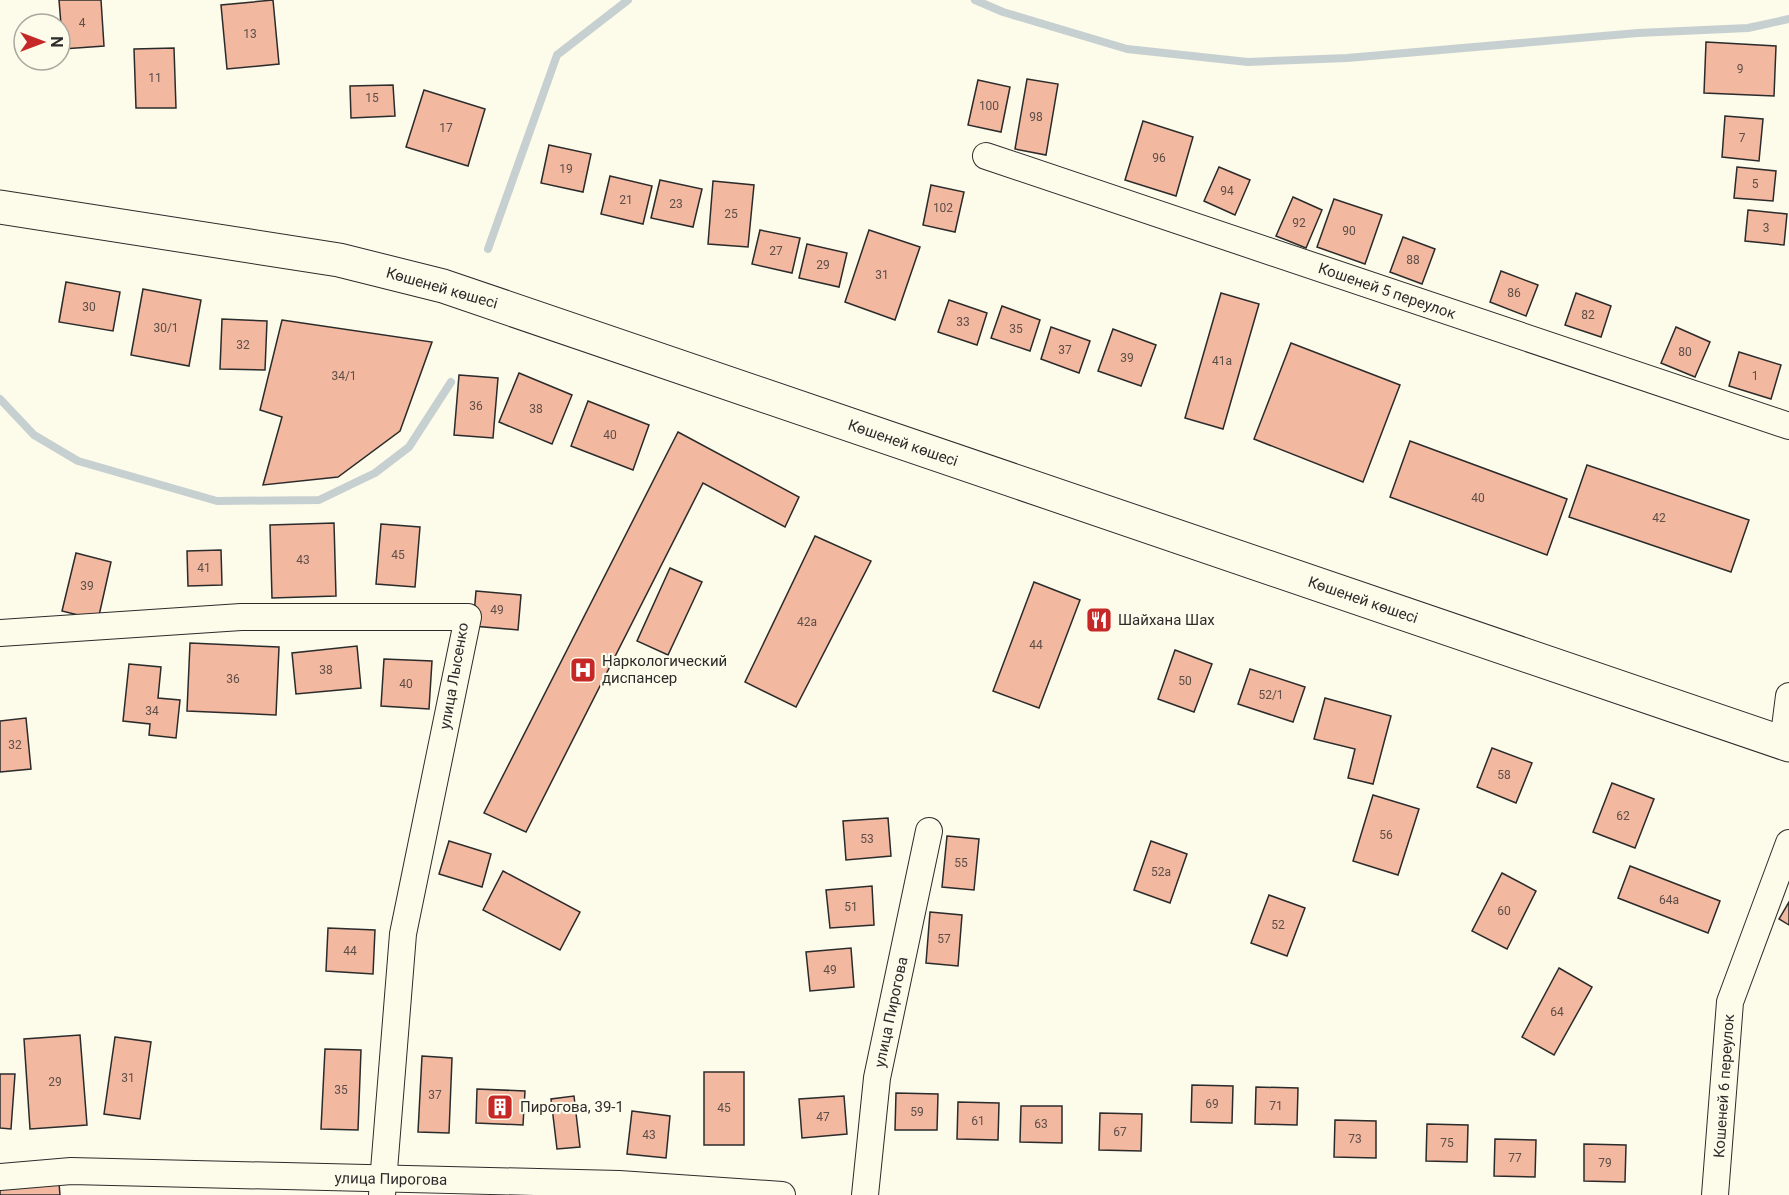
<svg xmlns="http://www.w3.org/2000/svg" width="1789" height="1195" viewBox="0 0 1789 1195" font-family="Roboto,sans-serif">
	<style>
		.lines { fill: none; stroke-linecap: round; stroke-linejoin: round }
		.stream { stroke: #c7d0d0; stroke-width: 8 }
		.building { fill: #f2b8a0; stroke: #2b2b2b; stroke-width: 1.5 }
		.minor-casing { stroke: #2b2b2b; stroke-width: 28 }
		.secondary-casing { stroke: #2b2b2b; stroke-width: 35 }
		.minor { stroke: #fdfbea; stroke-width: 26 }
		.secondary { stroke: #fdfbea; stroke-width: 33 }
		.labels { text-anchor: middle; stroke-width: 4.5; stroke-linejoin: round; paint-order: stroke }
		.number-label { font-size: 12px; fill: #5d4e48 }
		.street-label { font-size: 15px; fill: #2b2b2b; stroke: #fdfbea }
		.poi-label { font-size: 15px; fill: #2b2b2b; stroke: #fdfbea; text-anchor: start }
	</style>
	<rect width="100%" height="100%" fill="#fdfbea"/>
	<g class="lines">
		<g class="stream">
			<path d="M975,0l28,12 124,37 121,13 99,-4 291,-25 110,-5 41,-9"/>
			<path d="M488,249l69,-194 71,-55"/>
			<path d="M0,399l34,36 44,26 139,40 102,-1 56,-27 34,-26 42,-65"/>
		</g>
	</g>
	<g class="building">
		<path d="M59,0h42l3,46 -41,3z"/>
		<path d="M273,0l6,64 -52,5 -6,-64z"/>
		<path d="M1706,42l70,4 -2,50 -70,-3z"/>
		<path d="M174,48l2,60h-40l-2,-59z"/>
		<path d="M1027,79l31,5 -12,71 -31,-6z"/>
		<path d="M978,80l32,7 -9,45 -33,-7z"/>
		<path d="M393,85l2,31 -44,2 -1,-32z"/>
		<path d="M424,90l61,19 -17,57 -62,-19z"/>
		<path d="M1725,116l38,3 -4,42 -37,-4z"/>
		<path d="M1143,121l50,16 -17,59 -51,-16z"/>
		<path d="M549,145l42,9 -8,38 -42,-9z"/>
		<path d="M1219,167l31,13 -15,35 -31,-14z"/>
		<path d="M1737,167l39,4 -3,30 -39,-3z"/>
		<path d="M610,176l42,10 -9,38 -42,-10z"/>
		<path d="M660,180l42,9 -9,38 -42,-9z"/>
		<path d="M713,181l41,4 -6,62 -40,-3z"/>
		<path d="M931,185l33,7 -9,40 -32,-7z"/>
		<path d="M1293,197l29,13 -16,38 -30,-12z"/>
		<path d="M1334,199l48,16 -17,49 -48,-17z"/>
		<path d="M1748,210l39,4 -3,31 -39,-4z"/>
		<path d="M760,230l40,8 -8,35 -40,-9z"/>
		<path d="M869,230l51,17 -25,73 -50,-18z"/>
		<path d="M1403,237l32,12 -13,35 -32,-12z"/>
		<path d="M807,244l40,9 -8,34 -40,-9z"/>
		<path d="M1501,271l37,14 -12,31 -36,-14z"/>
		<path d="M66,282l54,10 -7,39 -54,-9z"/>
		<path d="M143,289l58,11 -12,66 -58,-11z"/>
		<path d="M1221,293l38,11 -36,125 -38,-11z"/>
		<path d="M1576,293l35,13 -10,31 -36,-12z"/>
		<path d="M949,300l38,13 -10,32 -39,-13z"/>
		<path d="M1002,306l38,14 -10,31 -39,-13z"/>
		<path d="M222,319l45,2 -2,49 -45,-1z"/>
		<path d="M282,320l150,22 -32,89 -62,46 -75,8 19,-68 -22,-7z"/>
		<path d="M1051,327l39,14 -11,32 -38,-14z"/>
		<path d="M1676,327l34,15 -15,35 -34,-14z"/>
		<path d="M1113,329l43,16 -15,41 -43,-15z"/>
		<path d="M1291,343l109,42 -37,97 -109,-43z"/>
		<path d="M1739,352l42,13 -10,34 -42,-13z"/>
		<path d="M519,373l53,22 -20,49 -53,-22z"/>
		<path d="M459,375l39,3 -5,60 -39,-3z"/>
		<path d="M588,401l61,24 -16,45 -62,-24z"/>
		<path d="M678,432l121,65 -14,30 -82,-44 -177,349 -42,-19z"/>
		<path d="M1410,441l157,58 -20,56 -157,-58z"/>
		<path d="M1587,465l162,55 -18,52 -162,-55z"/>
		<path d="M334,523l2,73 -64,2 -2,-73z"/>
		<path d="M381,524l39,3 -5,60 -39,-3z"/>
		<path d="M815,536l56,25 -75,146 -51,-25z"/>
		<path d="M221,550l1,35 -34,1 -1,-35z"/>
		<path d="M76,553l35,9 -13,58 -36,-9z"/>
		<path d="M670,568l32,14 -34,73 -31,-14z"/>
		<path d="M1034,582l46,18 -41,108 -46,-17z"/>
		<path d="M476,591l45,4 -3,35 -45,-4z"/>
		<path d="M190,643l89,4 -3,68 -89,-4z"/>
		<path d="M357,646l4,42 -65,6 -4,-41z"/>
		<path d="M1175,650l37,14 -18,48 -36,-13z"/>
		<path d="M384,659l48,2 -3,48 -48,-3z"/>
		<path d="M129,664l32,3 -3,31 22,2 -4,38 -27,-3 1,-11 -27,-3z"/>
		<path d="M1250,669l55,18 -12,35 -55,-18z"/>
		<path d="M1325,698l66,18 -18,68 -25,-6 7,-29 -41,-10z"/>
		<path d="M26,718l5,51 -31,3v-51z"/>
		<path d="M1492,748l40,15 -16,40 -39,-16z"/>
		<path d="M1612,783l42,16 -19,49 -42,-16z"/>
		<path d="M1373,795l46,14 -21,66 -45,-14z"/>
		<path d="M888,818l3,38 -45,4 -3,-39z"/>
		<path d="M947,836l32,3 -5,51 -32,-3z"/>
		<path d="M449,841l42,13 -9,33 -43,-13z"/>
		<path d="M1151,841l36,13 -17,49 -36,-13z"/>
		<path d="M1630,866l90,35 -12,32 -90,-35z"/>
		<path d="M503,871l77,41 -20,38 -77,-40z"/>
		<path d="M1502,873l34,18 -29,58 -35,-18z"/>
		<path d="M872,886l2,39 -44,3 -4,-38z"/>
		<path d="M1269,895l36,13 -18,48 -36,-13z"/>
		<path d="M1789,902v23l-10,-6z"/>
		<path d="M930,912l32,3 -4,51 -32,-3z"/>
		<path d="M328,928l47,2 -2,44 -47,-3z"/>
		<path d="M851,948l3,39 -44,4 -4,-39z"/>
		<path d="M1559,968l33,19 -38,68 -32,-18z"/>
		<path d="M80,1035l7,90 -57,4 -6,-90z"/>
		<path d="M115,1037l36,5 -11,77 -36,-5z"/>
		<path d="M325,1049l36,1 -3,80 -37,-1z"/>
		<path d="M422,1056l30,2 -3,75 -31,-1z"/>
		<rect x="704" y="1072" width="40" height="73"/>
		<path d="M0,1074h15l-4,55 -11,-1z"/>
		<path d="M1192,1085l41,1 -1,37 -41,-1z"/>
		<path d="M1256,1087l42,1 -1,37 -42,-1z"/>
		<path d="M477,1089l48,2 -2,34 -47,-2z"/>
		<path d="M896,1093l42,1 -1,36h-42z"/>
		<path d="M574,1096l6,51 -23,2 -6,-50z"/>
		<path d="M844,1096l3,38 -45,4 -3,-39z"/>
		<path d="M958,1102l41,1 -1,37 -41,-1z"/>
		<path d="M1021,1106h41v37l-42,-1z"/>
		<path d="M632,1111l38,5 -4,42 -39,-4z"/>
		<path d="M1100,1113l42,1 -1,37 -42,-1z"/>
		<path d="M1335,1120l41,1v37l-42,-1z"/>
		<path d="M1427,1124l41,1 -1,37 -41,-1z"/>
		<path d="M1495,1139l41,1 -1,37 -41,-1z"/>
		<path d="M1584,1144l42,1 -1,37 -41,-1z"/>
		<path d="M59,1183l1,12h-60v-9z"/>
	</g>
	<g class="lines">
		<defs>
			<g id="minor">
				<path d="M986,156l803,270"/>
				<path d="M0,633l241,-16h227l-65,317 -21,261"/>
				<path d="M1783,743l6,-47"/>
				<path d="M0,1177l71,-6 548,13 163,11"/>
				<path d="M865,1195l12,-117 52,-247"/>
				<path d="M1715,1195l15,-193 59,-159"/>
			</g>
			<path id="secondary" d="M0,207l339,53 104,26 1346,459"/>
		</defs>
		<use href="#minor" class="minor-casing"/>
		<use href="#secondary" class="secondary-casing"/>
		<use href="#minor" class="minor"/>
		<use href="#secondary" class="secondary"/>
	</g>
	<defs>
		<symbol id="restaurant-square" viewBox="-11 -11 22 22"><rect x="-9" y="-9" width="18" height="18" rx="4" fill="#c62828" stroke="#fdfbea"/><path d="M-5-6h1v4h1v-4h1v4h1v-4h1v5L-1.5 .5V6h-2V.5L-5-1ZM5-6V6H3V1.5H1.5Q1.5-4 5-6Z" fill="#fff"/></symbol>
		<symbol id="hospital-square" viewBox="-11 -11 22 22"><rect x="-9" y="-9" width="18" height="18" rx="4" fill="#c62828" stroke="#fdfbea"/><path d="M-5-5h3v3.5h4V-5h3V5h-3V1.5h-4V5h-3Z" fill="#fff"/></symbol>
		<symbol id="building-square" viewBox="-11 -11 22 22"><rect x="-9" y="-9" width="18" height="18" rx="4" fill="#c62828" stroke="#fdfbea"/><path d="M-4-6H4V6H1V3H-1V6H-4ZM-2.5-4.3h1.7v1.8h-1.7ZM.8-4.3h1.7v1.8H.8ZM-2.5-1h1.7V.8h-1.7ZM.8-1h1.7V.8H.8Z" fill="#fff"/></symbol>
	</defs>
	<g fill-rule="evenodd">
		<use href="#restaurant-square" x="1084" y="605" width="30" height="30"/>
		<use href="#hospital-square" x="568" y="655" width="30" height="30"/>
		<use href="#building-square" x="485" y="1092" width="30" height="30"/>
	</g>
	<g class="labels">
		<g class="number-label">
			<text x="82" y="27">4</text>
			<text x="250" y="38">13</text>
			<text x="1740" y="73">9</text>
			<text x="155" y="82">11</text>
			<text x="372" y="102">15</text>
			<text x="989" y="110">100</text>
			<text x="1036" y="121">98</text>
			<text x="446" y="132">17</text>
			<text x="1742" y="142">7</text>
			<text x="1159" y="162">96</text>
			<text x="566" y="173">19</text>
			<text x="1755" y="188">5</text>
			<text x="1227" y="195">94</text>
			<text x="626" y="204">21</text>
			<text x="676" y="208">23</text>
			<text x="943" y="212">102</text>
			<text x="731" y="218">25</text>
			<text x="1299" y="227">92</text>
			<text x="1766" y="232">3</text>
			<text x="1349" y="235">90</text>
			<text x="776" y="255">27</text>
			<text x="1413" y="264">88</text>
			<text x="823" y="269">29</text>
			<text x="882" y="279">31</text>
			<text x="1514" y="297">86</text>
			<text x="89" y="311">30</text>
			<text x="1588" y="319">82</text>
			<text x="963" y="326">33</text>
			<text x="166" y="332">30/1</text>
			<text x="1016" y="333">35</text>
			<text x="243" y="349">32</text>
			<text x="1065" y="354">37</text>
			<text x="1685" y="356">80</text>
			<text x="1127" y="362">39</text>
			<text x="1222" y="365">41а</text>
			<text x="344" y="380">34/1</text>
			<text x="1755" y="380">1</text>
			<text x="476" y="410">36</text>
			<text x="536" y="413">38</text>
			<text x="610" y="439">40</text>
			<text x="1478" y="502">40</text>
			<text x="1659" y="522">42</text>
			<text x="398" y="559">45</text>
			<text x="303" y="564">43</text>
			<text x="204" y="572">41</text>
			<text x="87" y="590">39</text>
			<text x="497" y="614">49</text>
			<text x="807" y="626">42а</text>
			<text x="1036" y="649">44</text>
			<text x="326" y="674">38</text>
			<text x="233" y="683">36</text>
			<text x="1185" y="685">50</text>
			<text x="406" y="688">40</text>
			<text x="1271" y="699">52/1</text>
			<text x="152" y="715">34</text>
			<text x="15" y="749">32</text>
			<text x="1504" y="779">58</text>
			<text x="1623" y="820">62</text>
			<text x="1386" y="839">56</text>
			<text x="867" y="843">53</text>
			<text x="961" y="867">55</text>
			<text x="1161" y="876">52а</text>
			<text x="1669" y="904">64а</text>
			<text x="851" y="911">51</text>
			<text x="1504" y="915">60</text>
			<text x="1278" y="929">52</text>
			<text x="944" y="943">57</text>
			<text x="350" y="955">44</text>
			<text x="830" y="974">49</text>
			<text x="1557" y="1016">64</text>
			<text x="128" y="1082">31</text>
			<text x="55" y="1086">29</text>
			<text x="341" y="1094">35</text>
			<text x="435" y="1099">37</text>
			<text x="1212" y="1108">69</text>
			<text x="1276" y="1110">71</text>
			<text x="724" y="1112">45</text>
			<text x="917" y="1116">59</text>
			<text x="823" y="1121">47</text>
			<text x="978" y="1125">61</text>
			<text x="1041" y="1128">63</text>
			<text x="1120" y="1136">67</text>
			<text x="649" y="1139">43</text>
			<text x="1355" y="1143">73</text>
			<text x="1447" y="1147">75</text>
			<text x="1515" y="1162">77</text>
			<text x="1605" y="1167">79</text>
		</g>
		<g class="street-label">
			<text transform="translate(442 288) rotate(16)" y="5">Көшеней көшесі</text>
			<text transform="translate(1387 291) rotate(19)" y="5">Кошеней 5 переулок</text>
			<text transform="translate(903 443) rotate(19)" y="5">Көшеней көшесі</text>
			<text transform="translate(1363 600) rotate(19)" y="5">Көшеней көшесі</text>
			<text transform="translate(454 676) rotate(-80)" y="5">улица Лысенко</text>
			<text transform="translate(891 1012) rotate(-78)" y="5">улица Пирогова</text>
			<text transform="translate(1724 1086) rotate(-86)" y="5">Кошеней 6 переулок</text>
			<text transform="translate(391 1179) rotate(1)" y="5">улица Пирогова</text>
		</g>
		<g class="poi-label">
			<text x="1118" y="625">Шайхана Шах</text>
			<text x="602" y="666">Наркологический<tspan x="602" dy="17">диспансер</tspan></text>
			<text x="520" y="1112">Пирогова, 39-1</text>
		</g>
	</g>
	<g transform="translate(42 42) rotate(90)"><circle r="28" fill="#fdfbea" stroke="#a9a89e" stroke-width="1.5"/>
	<path d="M0-4.5L10 22L0 15L-10 22Z" fill="#c62828"/>
	<text y="-9" font-size="16" font-weight="bold" text-anchor="middle" fill="#2b2b2b">N</text>
	</g>
</svg>
